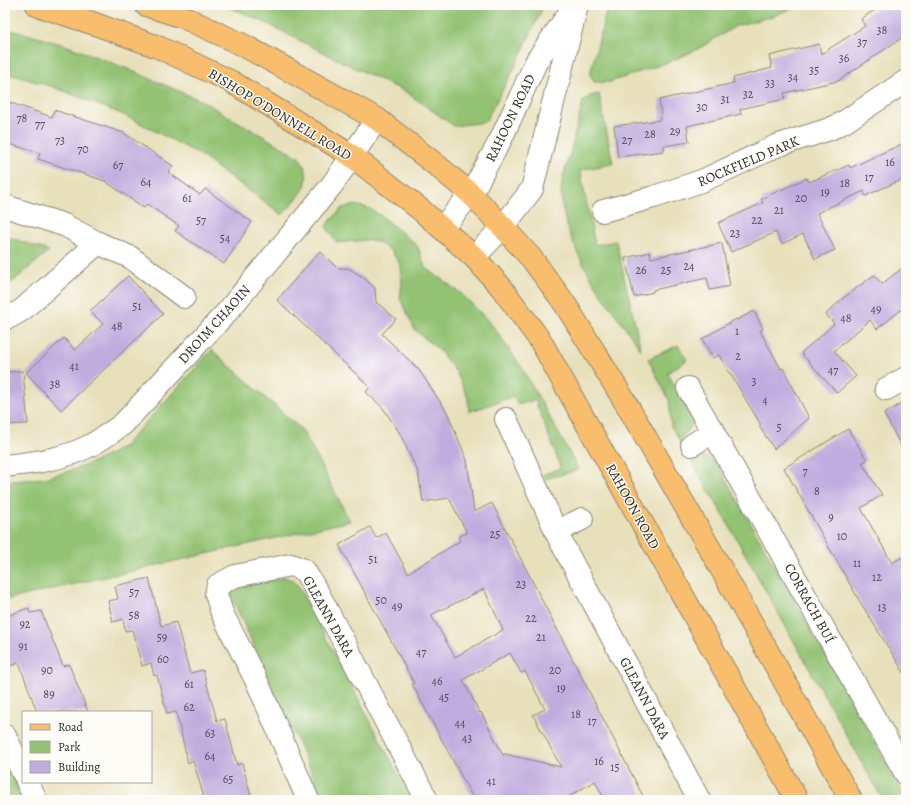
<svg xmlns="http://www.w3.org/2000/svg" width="911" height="805" viewBox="0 0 911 805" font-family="Alegreya,serif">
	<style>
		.green { fill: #92c272; stroke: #5e764e }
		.building { fill: #c0addf; fill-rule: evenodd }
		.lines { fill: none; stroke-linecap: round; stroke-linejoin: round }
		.minor-casing { stroke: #8a8673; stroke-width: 24 }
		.major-casing { stroke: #8a8673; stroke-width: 24 }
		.minor { stroke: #fff; stroke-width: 22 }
		.major { stroke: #f9be6d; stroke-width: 22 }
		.labels { text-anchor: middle; stroke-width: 3; stroke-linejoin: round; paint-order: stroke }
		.number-label { font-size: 12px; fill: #504c58 }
		.street-label { font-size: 14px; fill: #2b2b2b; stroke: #fdfcf7 }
	</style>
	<rect width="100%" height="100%" fill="#fdfcf7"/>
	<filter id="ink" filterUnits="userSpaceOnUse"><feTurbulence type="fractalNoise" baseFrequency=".025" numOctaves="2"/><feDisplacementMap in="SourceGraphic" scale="8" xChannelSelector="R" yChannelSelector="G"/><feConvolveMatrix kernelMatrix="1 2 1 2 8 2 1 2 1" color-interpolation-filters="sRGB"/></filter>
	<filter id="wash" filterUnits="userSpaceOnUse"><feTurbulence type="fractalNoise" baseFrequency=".012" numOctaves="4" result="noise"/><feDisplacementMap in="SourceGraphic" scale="16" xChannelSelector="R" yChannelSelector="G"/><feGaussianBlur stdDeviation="0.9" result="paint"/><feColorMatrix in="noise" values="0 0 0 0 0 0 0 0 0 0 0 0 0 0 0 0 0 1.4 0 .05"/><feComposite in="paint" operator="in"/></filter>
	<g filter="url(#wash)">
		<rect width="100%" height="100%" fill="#e8e0bb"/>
		<g class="green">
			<path d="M224,5h320l-28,60 -31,57 -31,4 -48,-34 -74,-35 -66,-34z"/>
			<path d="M608,5h192l-27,11 -37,10 -38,23 -29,13 -59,20h-16l-4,-8z"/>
			<path d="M5,29l18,4 42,12 58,22 79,34 97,56c18,27 1,37 -17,58l-17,-13 -68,-49 -73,-38 -73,-29 -46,-13z"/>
			<path d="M599,94l14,70 -33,6 15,75 21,-4 25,109c-31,-44 -78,-101 -80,-157 0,-12 5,-26 9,-39 4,-17 9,-35 13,-53l7,-5z"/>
			<path d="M355,205l13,3 12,7 32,26 6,6 7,20 38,28 30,31 29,42 57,102 -34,9 -3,-4 19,-7 -26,-68 -17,5 -4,-9 -45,16 -1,-14 -12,-26 -17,-22 -24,-20 -15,-32 2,-15 -1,-17 -10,-15 -13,-9 -11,-2 -30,3 -11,-17 16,-18z"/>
			<path d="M5,236l44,15 -44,37z"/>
			<path d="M678,345l9,15 -20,13c5,8 27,42 25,50 -2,7 -8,12 -13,17l11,19c11,-2 19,-3 27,5l189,334v2h-23l-156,-278 -56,-96 -2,-26 -21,-41z"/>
			<path d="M212,350l91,81 47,90 -345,79v-118c14,-2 29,-2 43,-5 27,-7 52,-16 76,-31z"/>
			<path d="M284,577l9,3 6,7 113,213h-88l-92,-202v-6l2,-3z"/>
			<path d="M5,762l19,38h-19z"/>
		</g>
		<g id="blocks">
			<g class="building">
				<path d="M882,5h24v30l-68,46 -54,12 1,6 -45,10 1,5 -54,12 2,16 -25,4v5l-46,6 -4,-31 46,-6v-4l1,-1 -2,-15 75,-17 -1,-5 39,-10 -3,-12 50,-12 2,10 44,-28 -4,-7z"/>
				<path d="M5,101l47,16 2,-7 70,23 49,33 -5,6 32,23 5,-6 47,33 -28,42 -49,-33 4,-5 -32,-22 -3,4 -39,-27 -67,-22 2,-6 -35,-10z"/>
				<path d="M906,142v36l-41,18 -1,-5 -47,22 18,37 -20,9 -12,-25 -21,10 -6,-12 -45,20 -13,-29 45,-20 -2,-4 46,-21 2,4 40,-17 1,3z"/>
				<path d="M722,243l8,43 -20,4 -3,-12 -54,12v2l-19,5 -9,-39 25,-6 1,6z"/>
				<path d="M320,251l17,17h11l15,9 12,11 1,14 20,17 -14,15 37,36 28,42 20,48 7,52 18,-9 153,297h-40l-10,-19 -32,19h-89l-62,-116 2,-1 -75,-138 31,-18 6,11 10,-5 22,40 52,-32 -2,-4 9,-4 -18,-35 -26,4 -5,-30 -19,-40 -16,-24 -17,-16 4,-5 -93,-87zM484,589l19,41 -48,27 -24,-42zM510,653l11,20 4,-2 20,38 -12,6 28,52 -56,-13 -2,1 -22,-43 -1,1 -17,-33z"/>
				<path d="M906,265v41l-29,23 -7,-9 -36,31 22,25 -19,17 -36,-40 33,-29 -8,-10 16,-15 32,-24 8,9z"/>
				<path d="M128,276l35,38 -102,96 -35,-37 38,-35 11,12 28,-26 -13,-13z"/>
				<path d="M754,311l9,18 -3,2 21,38 2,-1 26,50 -35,31 -15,-23 2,-1 -31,-52h-1l-10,-18 -6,3 -11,-19 34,-20 1,1z"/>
				<path d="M23,371l5,53 -23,1v-53z"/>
				<path d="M906,401v54l-22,-41z"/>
				<path d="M848,429l19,31 -5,3 20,32 -21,13 31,55 14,-8v121l-47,-76 -75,-132z"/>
				<path d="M149,578l12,48 15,-4 14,51 13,-3 14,51 8,-2 12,46 5,-2 10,37h-47l-12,-39 -5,2 -12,-51 -9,2 -10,-39 -3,1 -3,-13 -9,3 -10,-36 -7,1 -2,-12 -10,3 -5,-21 10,-2 -3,-13z"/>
				<path d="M28,608l2,5 11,-2 22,55 6,-2 19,48h-51l-18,-49 -8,3 -6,-17v-32z"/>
			</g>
		</g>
	</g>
	<g filter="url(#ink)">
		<use href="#blocks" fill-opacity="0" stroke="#8a8673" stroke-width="1"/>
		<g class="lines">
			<defs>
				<g id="minor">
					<path d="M5,206l59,19 34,18 32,14 54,40"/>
					<path d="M603,211l51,-14 50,-17 72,-34 54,-17 14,-7 62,-41"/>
					<path d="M442,228l29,-34 30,-55 36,-79 33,-48"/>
					<path d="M474,257l29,-30 29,-38 45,-184"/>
					<path d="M5,318l5,-1 12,-7 76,-67"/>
					<path d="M688,388l218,386"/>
					<path d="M886,389l20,-11"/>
					<path d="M506,419l53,119 140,262"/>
					<path d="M692,445l22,-14"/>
					<path d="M5,466c27,-3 60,-7 84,-20 12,-6 23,-14 34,-22l104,-112 105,-127 45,-66"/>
					<path d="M556,532l26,-13"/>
					<path d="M5,736l18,37"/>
					<path d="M27,782l9,18"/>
					<path d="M308,800l-50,-116 -36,-71 -6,-19 2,-9 17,-9 56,-11 13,5 14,23 109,207"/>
				</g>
				<g id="major">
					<path d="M37,5l58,19 63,23 72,34 122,75 69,54 53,47 27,30 39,53 257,460"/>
					<path d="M146,5l37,12 60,28 134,74 58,45 36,30 32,33 29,32 33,45 59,96 90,156 137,244"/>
				</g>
			</defs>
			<use href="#minor" class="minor-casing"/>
			<use href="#major" class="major-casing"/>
			<use href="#minor" class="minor"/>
			<use href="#major" class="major"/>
		</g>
	</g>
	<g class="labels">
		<g class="number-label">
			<text x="882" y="34">38</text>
			<text x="862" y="46">37</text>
			<text x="844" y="62">36</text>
			<text x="814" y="74">35</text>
			<text x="793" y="81">34</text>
			<text x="770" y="87">33</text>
			<text x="748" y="98">32</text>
			<text x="725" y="103">31</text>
			<text x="702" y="111">30</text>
			<text x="22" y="122">78</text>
			<text x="40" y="128">77</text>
			<text x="675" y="135">29</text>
			<text x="650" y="138">28</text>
			<text x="60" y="144">73</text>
			<text x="627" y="144">27</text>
			<text x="83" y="153">70</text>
			<text x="890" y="166">16</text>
			<text x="118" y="169">67</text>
			<text x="869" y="181">17</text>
			<text x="146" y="186">64</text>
			<text x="845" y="187">18</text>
			<text x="825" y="196">19</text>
			<text x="187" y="202">61</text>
			<text x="801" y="202">20</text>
			<text x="779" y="214">21</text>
			<text x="201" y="224">57</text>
			<text x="757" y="224">22</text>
			<text x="735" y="237">23</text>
			<text x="225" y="242">54</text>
			<text x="689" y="270">24</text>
			<text x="641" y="274">26</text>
			<text x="666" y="274">25</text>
			<text x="137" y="310">51</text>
			<text x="876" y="313">49</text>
			<text x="846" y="322">48</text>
			<text x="117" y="330">48</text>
			<text x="737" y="335">1</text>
			<text x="738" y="360">2</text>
			<text x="74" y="370">41</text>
			<text x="833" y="374">47</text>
			<text x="754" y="385">3</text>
			<text x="55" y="388">38</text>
			<text x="765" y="404">4</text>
			<text x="779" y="431">5</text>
			<text x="805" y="475">7</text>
			<text x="817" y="495">8</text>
			<text x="831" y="521">9</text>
			<text x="495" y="538">25</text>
			<text x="842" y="540">10</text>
			<text x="373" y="563">51</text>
			<text x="857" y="567">11</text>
			<text x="877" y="581">12</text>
			<text x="521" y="588">23</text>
			<text x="134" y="596">57</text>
			<text x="381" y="604">50</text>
			<text x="397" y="610">49</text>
			<text x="882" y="611">13</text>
			<text x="134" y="619">58</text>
			<text x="531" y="622">22</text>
			<text x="25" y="628">92</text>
			<text x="162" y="641">59</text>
			<text x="541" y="641">21</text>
			<text x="23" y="650">91</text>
			<text x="421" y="656">47</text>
			<text x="163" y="663">60</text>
			<text x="47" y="674">90</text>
			<text x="555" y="674">20</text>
			<text x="437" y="685">46</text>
			<text x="189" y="688">61</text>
			<text x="561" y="692">19</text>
			<text x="49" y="698">89</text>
			<text x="444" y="701">45</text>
			<text x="189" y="711">62</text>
			<text x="576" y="718">18</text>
			<text x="592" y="725">17</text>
			<text x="460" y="727">44</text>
			<text x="210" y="737">63</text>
			<text x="467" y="742">43</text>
			<text x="210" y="760">64</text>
			<text x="599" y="765">16</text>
			<text x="615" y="771">15</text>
			<text x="228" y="783">65</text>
			<text x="491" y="785">41</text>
		</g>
		<g class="street-label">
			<text transform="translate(280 114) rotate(31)" y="5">BISHOP O'DONNELL ROAD</text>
			<text transform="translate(510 118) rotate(-64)" y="5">RAHOON ROAD</text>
			<text transform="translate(748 161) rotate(-23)" y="5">ROCKFIELD PARK</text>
			<text transform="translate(214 324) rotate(-48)" y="5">DROIM CHAOIN</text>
			<text transform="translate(633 506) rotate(61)" y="5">RAHOON ROAD</text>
			<text transform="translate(810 603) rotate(61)" y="5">CORRACH BUÍ</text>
			<text transform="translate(329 616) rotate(61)" y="5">GLEANN DARA</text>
			<text transform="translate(645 698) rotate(62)" y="5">GLEANN DARA</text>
		</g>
	</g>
	<rect width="911" height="805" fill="none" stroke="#fdfcf7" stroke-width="20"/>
	<rect x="22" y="711" width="130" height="72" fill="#fdfcf7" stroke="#a9a8a5"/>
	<rect x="30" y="724" width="20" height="6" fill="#f9be6d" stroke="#a9a8a5"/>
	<text x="58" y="731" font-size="12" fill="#2b2b2b">Road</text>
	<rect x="30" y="741" width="20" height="12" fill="#92c272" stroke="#a9a8a5"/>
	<text x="58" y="751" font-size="12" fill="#2b2b2b">Park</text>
	<rect x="30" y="761" width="20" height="12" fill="#c0addf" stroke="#a9a8a5"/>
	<text x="58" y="771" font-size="12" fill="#2b2b2b">Building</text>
</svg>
